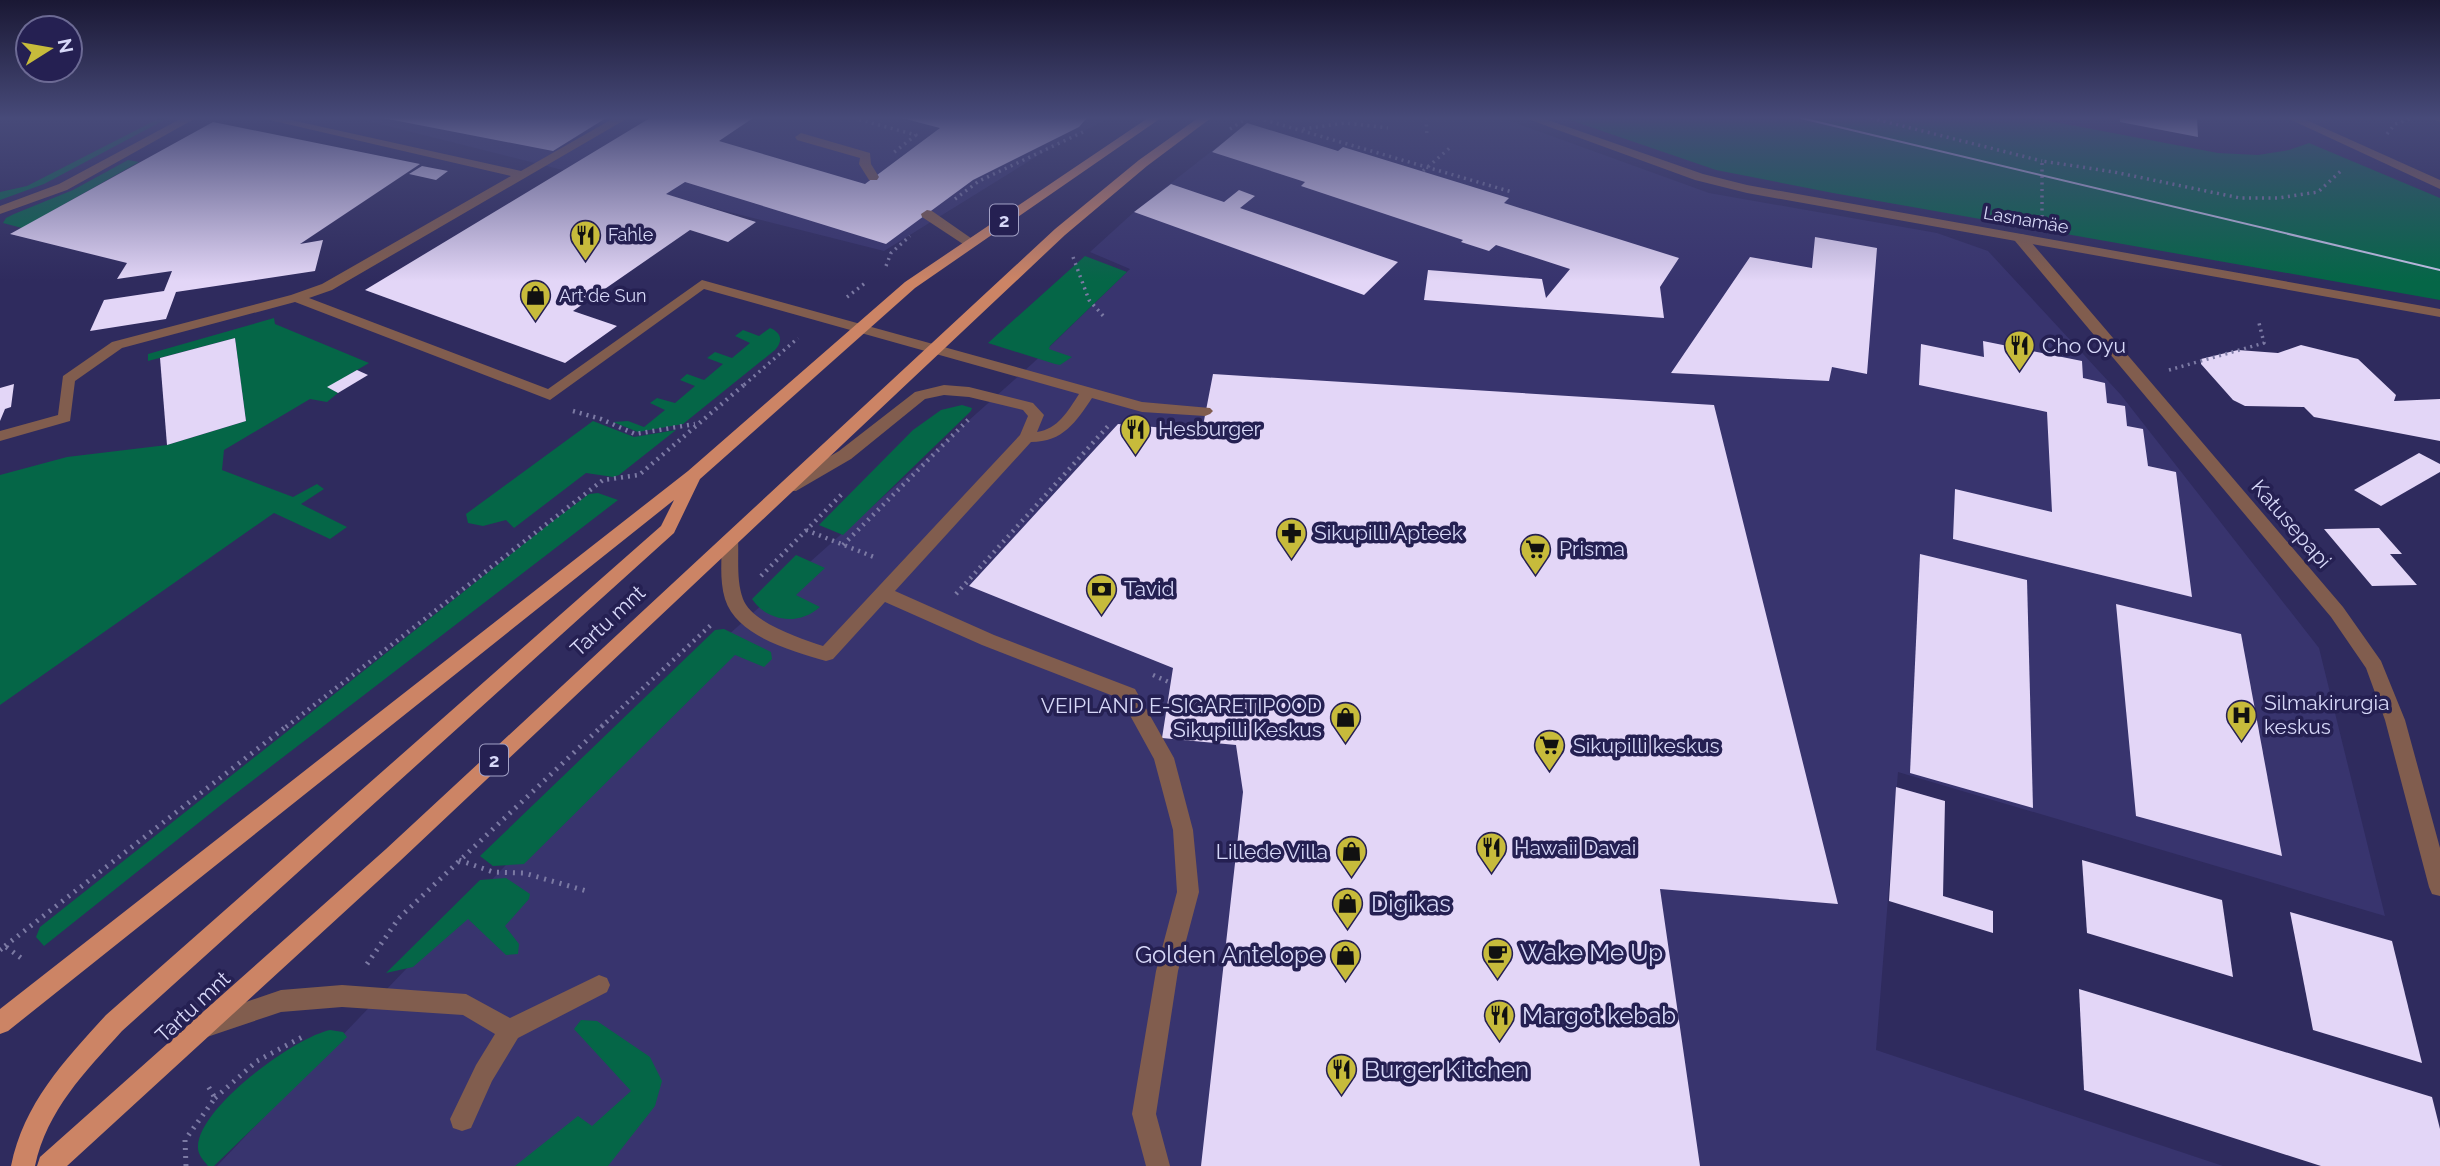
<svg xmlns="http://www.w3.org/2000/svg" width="2440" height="1166" viewBox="0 0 2440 1166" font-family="Raleway,sans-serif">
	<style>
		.built { fill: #38346e }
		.green { fill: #056647 }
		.building { fill: #e3d6f7 }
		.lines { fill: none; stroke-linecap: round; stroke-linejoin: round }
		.path-far2 { stroke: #7c7aa4; stroke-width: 3.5; stroke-dasharray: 2 4.5; stroke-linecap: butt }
		.path-far1 { stroke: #7c7aa4; stroke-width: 4.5; stroke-dasharray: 2 5; stroke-linecap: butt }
		.path { stroke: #7c7aa4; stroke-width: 5; stroke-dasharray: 2 6; stroke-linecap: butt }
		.service { fill: #815d4e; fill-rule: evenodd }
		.minor { fill: #815d4e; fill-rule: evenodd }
		.tertiary { fill: #815d4e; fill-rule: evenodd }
		.primary { fill: #cc8465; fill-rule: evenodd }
		.tram { stroke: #c2c2e5; stroke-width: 2 }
		.labels { text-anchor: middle; stroke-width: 7; stroke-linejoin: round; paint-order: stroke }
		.far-street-label { font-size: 18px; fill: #d7d8f8; stroke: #252052 }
		.far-poi-label { font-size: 18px; fill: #d7d8f8; stroke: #252052; text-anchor: start }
		.shield { fill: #252052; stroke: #a2a1c6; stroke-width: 2 }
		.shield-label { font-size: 19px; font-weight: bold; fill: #d7d8f8 }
		.poi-label { font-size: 21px; fill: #d7d8f8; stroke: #252052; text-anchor: start }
		.street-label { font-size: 21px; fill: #d7d8f8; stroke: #252052 }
		.near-poi-label { font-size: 24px; fill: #d7d8f8; stroke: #252052; text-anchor: start }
	</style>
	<rect width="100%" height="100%" fill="#2f2b5e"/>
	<g class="built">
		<path d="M356,118h753l-67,35 -158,98z"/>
		<path d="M1254,118h248l207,75 228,40 51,18 133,144 198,253 66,268 -487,-144 -22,278 347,116h-2006l500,-521 316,-282 97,-94 -40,-17 44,-40z"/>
	</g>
	<g class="green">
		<path d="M160,118h8l-124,66 -44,16v-8l27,-6z"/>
		<path d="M1564,118h470l184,35 40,2 31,-5 20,-7 131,55v102l-607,-107 -117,-23z"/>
		<path d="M128,160l11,2 -117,66 -19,-5 3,-5 8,-4 59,-24z"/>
		<path d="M1085,256l42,16 -77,74 -1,3 23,8 -12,8 -5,-1 -67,-21z"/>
		<path d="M274,318l1,6 94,39 -41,24 10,6 -11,9 -17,-3 -86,51 -2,20 71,27 24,-13 7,5 -23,15 46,23 -17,12 -56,-26 -274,192v-230l67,-18 100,-12 79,-24 -11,-83 -87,23v-7z"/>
		<path d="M770,328c12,5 13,13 5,22l-92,74 -45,8 -25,-10 15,-1 16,6 21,-17 -15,-7 7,-5 18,5 20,-17 -15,-6 7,-6 17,6 19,-16 -16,-6 8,-6 17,6 18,-15 -15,-7 8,-6 16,6z"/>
		<path d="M962,405l10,3 -1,3 -128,124 -24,-10 94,-95 28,-20z"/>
		<path d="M593,421l41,16 42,-7 -57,45 -6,2 -27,-4 -72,55 -8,-8 -23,6 -15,-3 -2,-9z"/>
		<path d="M598,493l20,7 -392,301 -182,145 -8,-9 4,-10 513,-406 36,-27z"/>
		<path d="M796,555l29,13 -29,27 24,12c-21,19 -53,15 -68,-8z"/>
		<path d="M724,629l47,23 1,7 -8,8 -29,-12 -211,209 -31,2 -13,-10 235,-226z"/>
		<path d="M506,878l24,16 -1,5 -24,27 14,18 -1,10 -12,1 -38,-36 -55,48 -27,6 94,-93z"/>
		<path d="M581,1020l16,1 53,36 12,24 -7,25 -47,60h-93l63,-50 14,10 39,-35 -57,-62z"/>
		<path d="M330,1030l13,2 4,5 -133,129h-6c-4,-5 -10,-11 -10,-18 -2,-39 97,-111 132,-118z"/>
	</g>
	<g class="building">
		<path d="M383,118h223l-53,33z"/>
		<path d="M650,118h103l-34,23 146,43 75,-56 -38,-10h185l-8,9 -106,53 -87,64 -201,-62 -19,12 90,28 -28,20 -38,-12 -117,81 44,15 -52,37 -200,-73z"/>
		<path d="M2120,118h77l1,19 -78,-15z"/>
		<path d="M213,122l207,42 -120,80 23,-4 -8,31 -139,21 -10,27 -76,12 14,-31 60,-9 8,-20 -55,8 10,-16 -117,-29z"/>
		<path d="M1247,123l91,28 5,-4 166,51 -5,5 175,55 -19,29 4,31 -240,-18 4,-30 114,9 4,19 24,-29 -74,-24 -7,6 -28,-9 2,-2 -162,-54 4,-4 -93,-30z"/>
		<path d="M422,166l26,5 -12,9 -27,-6z"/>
		<path d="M1171,184l53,18 15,-12 16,6 -15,12 158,54 -34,33 -230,-83z"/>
		<path d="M1815,237l62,11 -10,126 -35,-7 -3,14 -158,-8 79,-116 62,11z"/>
		<path d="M235,338l11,83 -79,24 -7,-87z"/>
		<path d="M1983,341l99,20 1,17 22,5 2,20 18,3 2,20 16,3 5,37 28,6 16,125 -239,-58 2,-50 97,23 -5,-100 -128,-27 2,-41 63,13z"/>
		<path d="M2301,345l57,14 38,36 -2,6 46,-2v42l-126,-24 -10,-10 -59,-1 -12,-6 -32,-36v-5l37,-9 40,3z"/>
		<path d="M357,370l11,5 -30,18 -11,-6z"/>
		<path d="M1213,374l501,31 124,499 -178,-15 40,277h-499l42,-374 -7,-47 -74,-7 11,-70 -204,-82 149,-162 84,7z"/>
		<path d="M14,384l-3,23 -6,2 -5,12v-33z"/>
		<path d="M2419,453l21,11v8l-59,34 -27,-16z"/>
		<path d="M2379,528l23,26h-12l27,31 -45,1 -48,-57z"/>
		<path d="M1920,554l107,26 6,228 -123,-35z"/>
		<path d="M2116,604l125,30 41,222 -146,-40z"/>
		<path d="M1896,787l49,14 -2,95 50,15v22l-104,-32z"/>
		<path d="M2082,860l140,40 11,77 -146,-44z"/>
		<path d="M2290,912l102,29 30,122 -109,-33z"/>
		<path d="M2079,989l353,108 8,32v37h-119l-237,-76z"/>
	</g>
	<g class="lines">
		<g class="path-far2">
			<path d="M853,118l63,17 -24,19"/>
			<path d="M1258,118l254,74"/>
			<path d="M1426,118l1,19"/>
			<path d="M1871,118l171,43"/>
			<path d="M1230,129l17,-11"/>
			<path d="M1303,129l42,-6 43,5"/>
			<path d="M2387,134l8,-10 17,-6"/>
			<path d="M1423,171l29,-25"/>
			<path d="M955,199l24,-18 104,-49"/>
			<path d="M2042,217v-56l72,11 126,26h38l40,-6 25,-23"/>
			<path d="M1073,257l16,43 17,19"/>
			<path d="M886,266l5,-13 19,-17"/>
			<path d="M847,297l18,-14"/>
			<path d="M2169,370l95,-27 -5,-20"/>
			<path d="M744,385l54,-47"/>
		</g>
		<g class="path-far1">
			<path d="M573,411l28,8 34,15 60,-10"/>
			<path d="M806,530l68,27"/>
			<path d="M843,545l126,-126"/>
			<path d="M761,576l82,-83"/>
			<path d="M956,594l153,-169"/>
			<path d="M1153,675l18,8"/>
			<path d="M286,727l317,-247 36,-5 107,-92"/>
			<path d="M601,727l111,-103"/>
		</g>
		<g class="path">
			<path d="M459,860l34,12 31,1 66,19"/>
			<path d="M5,946l283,-221"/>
			<path d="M0,950l5,-4 20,15"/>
			<path d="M367,964l32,-46 204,-193"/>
			<path d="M215,1098l42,-37 49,-26"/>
			<path d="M186,1166l-1,-26 30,-42 -7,-12"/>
		</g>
		<g class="service">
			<path d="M261,118h21l239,53 93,-53h14l-296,172 -23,8 239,91 154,-109 440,122 68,6 3,3 -3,3 -5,2 -63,-4 -50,-14c-16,24 -29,44 -61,44l-136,149 99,44 141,54 39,69 19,72 6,62 -21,79 -22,143 14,52h-24l-14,-52 24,-143 21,-79 -4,-62 -19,-71 -33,-60 -139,-54 -97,-43 -52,57 -7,2c-33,-10 -89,-24 -101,-62 -6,-20 -3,-41 -3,-61l8,-6 8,6c1,20 -2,42 5,61 9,24 57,39 80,47l197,-211 8,-19 -5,-6 -54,-13 -25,-2 -19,4 -74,60 -55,32h-12l-2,-4 2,-4 55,-32 76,-59 29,-7 25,2 64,16 11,12 -7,17c21,-3 31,-21 42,-38l-375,-105 -154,111 -255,-98 -173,46 -47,33 -5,40 -70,20v-10l58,-16 5,-39 49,-34 179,-47 31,-11 189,-108z"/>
			<path d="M801,133l69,20 1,11 8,13 -2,3h-8l-10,-16 1,-6 -63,-18 -2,-3z"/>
			<path d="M927,210l5,1 46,32 -7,4 -5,-1 -44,-29 -1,-3z"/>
			<path d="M599,975l8,3 3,7 -3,7 -89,46 -26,43 -21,47 -9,3 -9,-3 -3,-9 26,-54 19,-31 -32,-19 -121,-8 -61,5 -74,25 -8,-3 -4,-8 4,-8 82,-28 61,-5 124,9 44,24z"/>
		</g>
		<g class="minor">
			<path d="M182,118h14l-129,72 -67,24v-8l59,-22z"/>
			<path d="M2020,234l5,1 318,372 38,54 24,59 35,128v48l-8,-2 -3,-7 -44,-167 -19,-52 -35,-51 -316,-376 -2,-3z"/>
		</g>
		<g class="tertiary">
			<path d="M1525,118h17l161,56 44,11 693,124v8l-693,-124 -52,-13z"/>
			<path d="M2287,118h15l138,62v9z"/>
			<path d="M2433,118h7v4l-5,-2z"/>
		</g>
		<g class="primary">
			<path d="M1148,118h13l-246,170 -215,191 -26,54 -552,498c-37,41 -75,79 -87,135h-24c13,-63 53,-105 95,-151l555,-489 13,-26 -666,531 -8,3v-25l688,-538 217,-189z"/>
			<path d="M1198,118h13l-64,48 -82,69 -665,626 -333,305h-30l3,-9 346,-308 669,-620 84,-69z"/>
		</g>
		<path class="tram" d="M1801,118l639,152"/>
	</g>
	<linearGradient id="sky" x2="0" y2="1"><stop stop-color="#1a1834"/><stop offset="0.42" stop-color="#474a79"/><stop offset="1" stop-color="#474a79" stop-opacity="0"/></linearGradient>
	<rect width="2440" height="281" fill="url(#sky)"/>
	<defs>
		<symbol id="restaurant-pin" viewBox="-11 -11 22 30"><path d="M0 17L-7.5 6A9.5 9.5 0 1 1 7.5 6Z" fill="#c7bb3b" stroke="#252052"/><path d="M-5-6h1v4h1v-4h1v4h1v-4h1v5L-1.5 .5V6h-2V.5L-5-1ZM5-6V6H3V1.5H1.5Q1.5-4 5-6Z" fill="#111"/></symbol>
		<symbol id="shop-pin" viewBox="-11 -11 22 30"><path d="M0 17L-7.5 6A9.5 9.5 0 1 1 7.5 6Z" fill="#c7bb3b" stroke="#252052"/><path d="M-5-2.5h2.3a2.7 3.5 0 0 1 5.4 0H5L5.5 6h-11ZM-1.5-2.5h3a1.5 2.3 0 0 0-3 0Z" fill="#111"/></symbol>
		<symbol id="pharmacy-pin" viewBox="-11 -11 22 30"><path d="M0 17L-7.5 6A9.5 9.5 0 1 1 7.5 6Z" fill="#c7bb3b" stroke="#252052"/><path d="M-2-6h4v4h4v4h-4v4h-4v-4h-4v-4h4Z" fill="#111"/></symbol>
		<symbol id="supermarket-pin" viewBox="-11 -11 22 30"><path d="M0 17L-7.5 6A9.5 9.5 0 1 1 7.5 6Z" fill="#c7bb3b" stroke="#252052"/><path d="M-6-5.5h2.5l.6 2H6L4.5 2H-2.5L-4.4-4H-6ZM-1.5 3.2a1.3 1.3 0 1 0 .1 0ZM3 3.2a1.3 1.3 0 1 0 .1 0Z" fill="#111"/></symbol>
		<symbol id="bank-pin" viewBox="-11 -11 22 30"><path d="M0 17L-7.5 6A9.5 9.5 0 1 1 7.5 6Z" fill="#c7bb3b" stroke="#252052"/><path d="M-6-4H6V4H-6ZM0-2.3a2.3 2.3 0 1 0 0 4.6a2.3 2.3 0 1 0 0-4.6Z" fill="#111"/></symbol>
		<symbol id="hospital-pin" viewBox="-11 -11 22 30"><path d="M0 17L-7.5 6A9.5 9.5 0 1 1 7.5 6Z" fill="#c7bb3b" stroke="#252052"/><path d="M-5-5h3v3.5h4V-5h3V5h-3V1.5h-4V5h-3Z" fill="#111"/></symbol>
		<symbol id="cafe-pin" viewBox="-11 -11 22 30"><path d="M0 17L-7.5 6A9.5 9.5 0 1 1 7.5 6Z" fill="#c7bb3b" stroke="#252052"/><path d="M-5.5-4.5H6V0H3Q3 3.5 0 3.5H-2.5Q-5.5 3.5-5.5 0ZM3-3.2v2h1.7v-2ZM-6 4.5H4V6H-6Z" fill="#111"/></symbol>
	</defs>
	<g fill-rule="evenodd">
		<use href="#restaurant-pin" x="568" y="218" width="35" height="47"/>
		<use href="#shop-pin" x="518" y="278" width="35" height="47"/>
		<use href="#restaurant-pin" x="2002" y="328" width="35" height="47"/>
		<use href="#restaurant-pin" x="1118" y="412" width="35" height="47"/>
		<use href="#pharmacy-pin" x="1274" y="516" width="35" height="47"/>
		<use href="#supermarket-pin" x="1518" y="532" width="35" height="47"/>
		<use href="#bank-pin" x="1084" y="572" width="35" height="47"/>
		<use href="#hospital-pin" x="2224" y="698" width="35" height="47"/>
		<use href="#shop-pin" x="1328" y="700" width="35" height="47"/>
		<use href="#supermarket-pin" x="1532" y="728" width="35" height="47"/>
		<use href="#restaurant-pin" x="1474" y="830" width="35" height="47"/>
		<use href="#shop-pin" x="1334" y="834" width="35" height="47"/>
		<use href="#shop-pin" x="1330" y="886" width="35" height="47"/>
		<use href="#cafe-pin" x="1480" y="936" width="35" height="47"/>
		<use href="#shop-pin" x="1328" y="938" width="35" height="47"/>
		<use href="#restaurant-pin" x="1482" y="998" width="35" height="47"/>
		<use href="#restaurant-pin" x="1324" y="1052" width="35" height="47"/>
	</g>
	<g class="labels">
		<g class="far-street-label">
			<text transform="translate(2026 220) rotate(10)" y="6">Lasnamäe</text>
		</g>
		<g class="far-poi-label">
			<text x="608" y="241">Fahle</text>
			<text x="559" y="302">Art de Sun</text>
		</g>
		<g class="shield">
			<rect x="990" y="204.5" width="28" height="31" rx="5"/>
			<rect x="480" y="744.5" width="28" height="31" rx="5"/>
		</g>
		<g class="shield-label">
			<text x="1004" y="227">2</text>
			<text x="494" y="767">2</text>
		</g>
		<g class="poi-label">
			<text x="2042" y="353">Cho Oyu</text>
			<text x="1158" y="436">Hesburger</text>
			<text x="1314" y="540">Sikupilli Apteek</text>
			<text x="1559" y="556">Prisma</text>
			<text x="1124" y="596">Tavid</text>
			<text x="2264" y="710">Silmakirurgia<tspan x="2264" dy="24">keskus</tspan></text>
			<text x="1322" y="713" text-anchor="end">VEIPLAND E-SIGARETIPOOD<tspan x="1322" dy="24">Sikupilli Keskus</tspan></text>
			<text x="1573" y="753">Sikupilli keskus</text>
			<text x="1514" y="855">Hawaii Davai</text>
			<text x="1328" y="859" text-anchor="end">Lillede Villa</text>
		</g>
		<g class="street-label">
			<text transform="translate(2291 524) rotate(49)" y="7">Katusepapi</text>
			<text transform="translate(608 621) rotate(-43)" y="7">Tartu mnt</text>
			<text transform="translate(193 1007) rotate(-43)" y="7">Tartu mnt</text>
		</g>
		<g class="near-poi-label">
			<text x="1371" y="912">Digikas</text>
			<text x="1520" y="961">Wake Me Up</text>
			<text x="1323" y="963" text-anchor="end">Golden Antelope</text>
			<text x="1522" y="1024">Margot kebab</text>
			<text x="1364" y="1078">Burger Kitchen</text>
		</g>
	</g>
	<g transform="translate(49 49) rotate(79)"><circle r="33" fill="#252052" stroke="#6c6a94" stroke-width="2"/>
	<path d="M0-5L12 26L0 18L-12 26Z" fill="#c7bb3b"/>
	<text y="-10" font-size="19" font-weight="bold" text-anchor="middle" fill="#d7d8f8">N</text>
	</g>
</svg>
